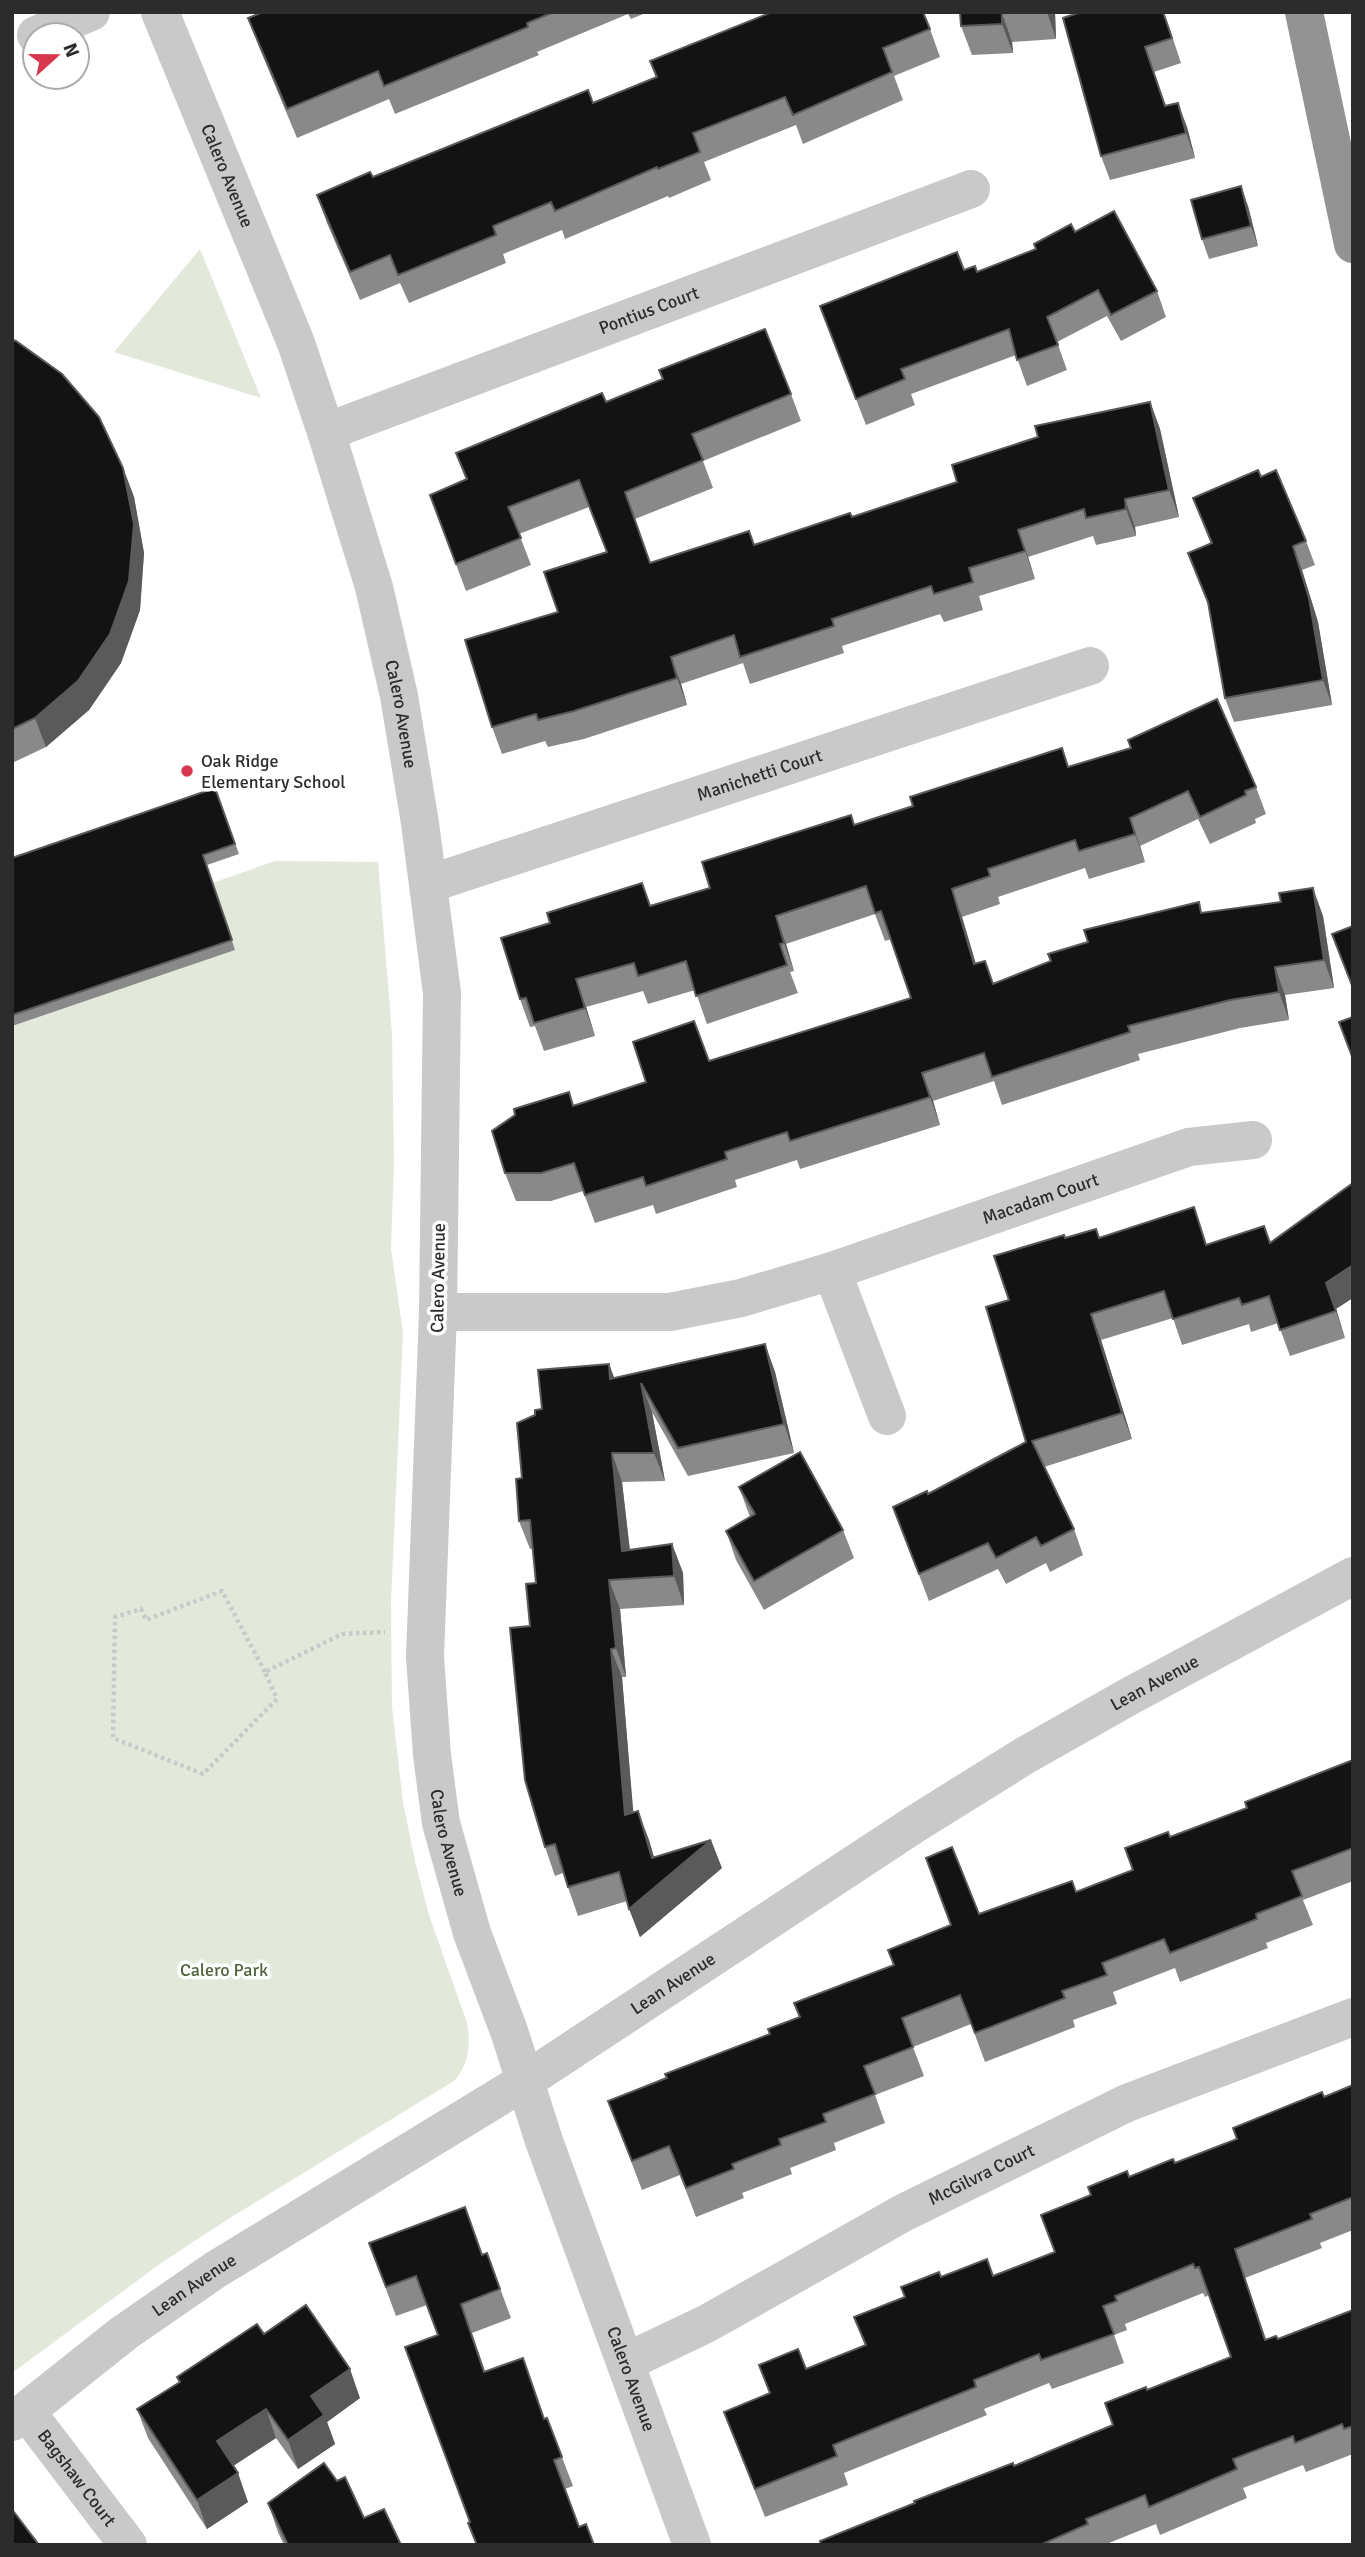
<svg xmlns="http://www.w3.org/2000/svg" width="1365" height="2557" viewBox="0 0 1365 2557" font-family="Signika,sans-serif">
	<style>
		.green { fill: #e3e9da }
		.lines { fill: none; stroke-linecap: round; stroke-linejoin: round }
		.path { stroke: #c9c9c9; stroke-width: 4.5; stroke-dasharray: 3.5 3.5; stroke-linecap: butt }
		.minor { stroke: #c9c9c9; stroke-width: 38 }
		.highway { stroke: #939393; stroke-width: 38 }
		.wall { fill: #898989 }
		.shaded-wall { fill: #5a5a5a }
		.building { fill: #131313; stroke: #5a5a5a; stroke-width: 2 }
		.poi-dot { fill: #d8384f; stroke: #fff; stroke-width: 2.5 }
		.labels { text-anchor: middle; stroke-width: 7; stroke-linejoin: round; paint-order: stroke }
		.street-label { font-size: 18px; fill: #2c2c2c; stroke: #fff }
		.poi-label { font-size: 18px; fill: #2c2c2c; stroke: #fff; text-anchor: start }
		.park-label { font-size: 18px; fill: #51633d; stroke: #fff }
	</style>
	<rect width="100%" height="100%" fill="#fff"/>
	<g class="green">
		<path d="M200,249l61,149 -147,-46z"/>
		<path d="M275,861l103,1 14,171 2,129 -3,86 12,85 -12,269 1,105 11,95 12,59 14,54 38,108c4,21 2,41 -13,58l-224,137 -66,43 -152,112v-1420z"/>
	</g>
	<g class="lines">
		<path class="path" d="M265,1672l-43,-81 -76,29 -5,-11 -26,8 -2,121 90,36 74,-75 -12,-27 77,-38 43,-2"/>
		<g class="minor">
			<path id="s1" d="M160,12l136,331 30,89 48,155 25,109 21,127 22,170 -4,319 -13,345 7,98 9,68 31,110 37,98 35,110 148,404"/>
			<path d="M36,35l55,-23"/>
			<path id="s2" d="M326,432l645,-243"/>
			<path id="s3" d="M429,884l661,-218"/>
			<path d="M832,1271l55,145"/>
			<path id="s4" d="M438,1312h232l71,-14 91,-27 357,-124 64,-7"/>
			<path id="s5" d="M626,2362l80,-38 197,-111 224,-110 226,-86"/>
			<path id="s6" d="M26,2411l102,134"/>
			<path id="s7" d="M12,2422l112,-89 91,-63 310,-189 390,-257 109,-68 104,-59 225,-121"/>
		</g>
		<path class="highway" d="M1304,12l49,232"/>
	</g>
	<g class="wall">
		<path d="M263,12h385l-17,7 -3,-5 -91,38 2,3 -144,59 -6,-15 -92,39 -38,-91 -11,-29z"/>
		<path d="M960,12h95l1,27 -44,3 1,11 -41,2 -11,-29z"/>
		<path d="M1164,12l17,51 -27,9 12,34 21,21 8,31 -85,22 -9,-24 -38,-138z"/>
		<path d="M930,29l10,28 -46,19 9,24 -100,44 -7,-19 -92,37 7,18 -42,18 -1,-2 -103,43 -3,-9 -59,24 3,9 -97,40 -9,-20 -40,17 -33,-77 -10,-28 56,-18 220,-74 63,-25 -6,-17z"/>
		<path d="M1248,206l10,40 -49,13 -7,-20z"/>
		<path d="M1075,232l82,59 9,26 -45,24 -14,-25 -50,26 10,28 -40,16 -11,-31 -105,39 4,11 -49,20 -46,-119 144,-36 13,2 59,-23 -2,-5z"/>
		<path d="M12,340l111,128 11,29 10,56 -4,57 -19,53 -32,47 -43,37 -34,16z"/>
		<path d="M791,394l10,27 -98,40 10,27 -78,31 15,44 104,-18 98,-28 105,-35 193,-80 10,27 19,88 -44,10 1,9 -40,9 -3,-9 -65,21 7,22 -56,17 4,14 -39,12 -4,-8 -98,32 2,7 -94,31 -7,-21 -62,21 6,21 -103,34 -36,8 -3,-6 -43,13 -10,-27 66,-115 49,-60 -18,-45 -70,27 12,31 -65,26 -36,-96 36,-15 -10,-27 150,-51z"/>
		<path d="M1261,477l45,64 9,24 -13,5 16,52 14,83 -98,17 -9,-24 -16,-91 -21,-54 23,-9 -18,-46z"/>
		<path d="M1128,740l128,47 10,27 -11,5 1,4 -46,21 -12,-25 -58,27 5,16 -56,17 -4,-11 -87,29 2,7 -38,13 14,47 18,19 209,-70 120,3 11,72 -49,7 4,25 -49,8 -102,26 2,6 -138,45 -8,-24 -61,20 7,24 -140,44 -3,-9 -62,20 2,7 -81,27 -3,-9 -58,18 -12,-32 -32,10h-35l-11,-28 64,-81 5,14 135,-45 202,-63 -20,-59 -6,2 -10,-27 -89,30 8,27 -4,1 8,21 -91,31 -12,-34 -47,14 -5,-13 -57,16 9,29 -51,15 -9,-25 -5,1 -10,-28 30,-76 92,-40 9,23 59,-18 144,-63 215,-58 62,-19z"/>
		<path d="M215,788l24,66 -32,11 28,85 -223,76v-168z"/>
		<path d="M1099,1237l108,7 63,-1 66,66 9,29 -55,18 -12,-33 -27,9 -2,-8 -67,21 -9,-27 -72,22 31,99 -88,28 30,62 9,26 -33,17 -4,-9 -40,21 -8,-15 -69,32 -26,-68 25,-39 98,-52 -17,-142 56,-62z"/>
		<path d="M765,1344l10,28 19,81 -106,23 -36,-64 13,69 -43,1 8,68 42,-6 11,29 1,32 -64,4 6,68h-4l11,136 16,27 5,17 68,11 -82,69 -13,-36 -49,15 -15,-43 -8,3 -10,-29 -15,-221 6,-43 -3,-34h-3l-11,-28 3,-43 13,-63 7,-6 67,-45 5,14z"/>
		<path d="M739,1487l104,43 11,28 -90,52 -28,-50 -10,-29 24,-14z"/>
		<path d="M1353,1760v121l-50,19 10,25 -47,18 2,5 -88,34 -5,-14 -62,24 4,12 -44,16 2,7 -90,35 -14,-38 -58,23 11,29 -49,19 10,28 -51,20 2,7 -46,18 2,6 -50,19 2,5 -48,19 -16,-42 -38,15 -34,-89 162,-67 124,-69 57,-40 -25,-67 53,56 97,-22 57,-22 37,-33 77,-29z"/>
		<path d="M1353,2085v145l-33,13 2,5 -77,30 21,61h12l75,-29v144l-47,18 -3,-7 -60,23 4,10 -87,37 -4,-11 -52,21h-283l292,-120 34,-35 84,-33 -22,-62 -4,2 -2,-4 -78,31 2,6 -13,5 10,28 -72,26 -3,-6 -65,26 3,6 -143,58 4,12 -83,32 -41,-105 46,-19 -11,-28 47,4 59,-24 -11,-28 50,-20 37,-20 52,-1 62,-23 -14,-38 50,-20 38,-18 46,-14 61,-24 88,-42z"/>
		<path d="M369,2243l113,12 5,-2 24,65 -39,15 13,38 59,48 3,-1 26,68 -8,3 14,38 15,18h-118l-8,-22 2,-1 -32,-187 -11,-30 -31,11z"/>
		<path d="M264,2334l96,64 -33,24 8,22 -37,25 -22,-31 -43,28 15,36 -41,27 -59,-91 -11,-29 42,-27 -2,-5z"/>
		<path d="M268,2503l96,15 37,27h-117l-6,-13z"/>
	</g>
	<g class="shaded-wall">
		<path d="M1047,12h8l1,27z"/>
		<path d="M1002,13l10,29 1,11 -11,-29z"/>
		<path d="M1178,103l9,24 8,31 -9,-25z"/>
		<path d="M1241,186l7,20 10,40 -7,-20z"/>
		<path d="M1150,402l10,27 19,88 -10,-27z"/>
		<path d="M123,468l11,29 10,56 -4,57 -19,53 -32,47 -43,37 -11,-29z"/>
		<path d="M1125,499l10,28 1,9 -10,-27z"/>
		<path d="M1018,530l10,27 7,22 -10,-28z"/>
		<path d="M1293,546l9,24 16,52 14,83 -9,-25z"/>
		<path d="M671,657l10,27 6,21 -10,-27z"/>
		<path d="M1130,818l10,28 5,16 -10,-28z"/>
		<path d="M1313,888l10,28 11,72 -10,-28z"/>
		<path d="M952,889l10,28 22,75 -10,-28z"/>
		<path d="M776,916l10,28 8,27 -10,-28z"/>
		<path d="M1275,967l10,28 4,25 -10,-28z"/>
		<path d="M576,979l10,28 9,29 -10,-28z"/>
		<path d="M922,1073l11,28 7,24 -10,-28z"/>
		<path d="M1353,1265v33l-17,11 9,29 -19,-55z"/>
		<path d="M1091,1314l10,26 31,99 -10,-26z"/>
		<path d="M765,1344l10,28 19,81 -10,-29z"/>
		<path d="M609,1364l11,29 -10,-14z"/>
		<path d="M641,1383l11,29 13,69 -11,-28z"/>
		<path d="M612,1453l10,29 11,97 -11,-28z"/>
		<path d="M672,1544l11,29 1,32 -10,-29z"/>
		<path d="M609,1580l11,29 6,68 -10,-29z"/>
		<path d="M611,1649l11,28 14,167 -11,-29z"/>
		<path d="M638,1811l11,29 12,42 50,-42 11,28 -82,69 -11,-28 23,-51z"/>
		<path d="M350,2369l10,29 -33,24 8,22 -37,25 -10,-29 23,-44z"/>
		<path d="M266,2409l10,29 -49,32 -10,-29z"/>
		<path d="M238,2473l10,29 -41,27 -10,-29z"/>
	</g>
	<g class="building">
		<path d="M263,12h291l-27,11 1,4 -144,59 -6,-15 -91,38 -39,-91z"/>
		<path d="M772,12h151l7,17 -47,19 9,24 -99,43 -8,-18 -92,36 7,19 -42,17 -1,-2 -102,44 -4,-9 -58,24 3,9 -98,40 -8,-20 -40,17 -33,-77 53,-23 3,5 215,-87 5,13 64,-26 -7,-16z"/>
		<path d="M960,12h53l-11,1v11l-41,2z"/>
		<path d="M1081,12h82l9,26 -27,9 20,59 13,-3 8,30 -85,23 -38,-138z"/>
		<path d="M1241,186l10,40 -49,13 -11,-39z"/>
		<path d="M1114,211l43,80 -46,24 -13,-25 -51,27 11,28 -41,15 -8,-31 -108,40 4,10 -49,20 -36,-93 137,-54 7,18 11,-4 2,6 59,-23 -2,-5 37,-20 4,8z"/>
		<path d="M765,329l26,65 -99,40 11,26 -78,32 25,71 99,-32 5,14 96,-32 2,4 105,-35 -5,-17 86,-28 -3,-11 115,-24 19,88 -44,9 1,10 -40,9 -2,-9 -66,21 7,21 -56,17 4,14 -39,12 -3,-8 -99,33 2,7 -94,31 -6,-22 -63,22 6,21 -103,33 -36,9 -2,-6 -44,13 -27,-87 93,-28 -14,-40 63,-20 -28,-72 -71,27 13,31 -65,26 -26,-69 37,-16 -11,-26 146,-60 4,9 57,-23 -4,-9z"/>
		<path d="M12,340l4,1 46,33 37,43 24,51 11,56 -5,57 -19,53 -32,47 -43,37 -23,11z"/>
		<path d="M1258,470l3,7 15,-7 30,71 -13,5 16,52 14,82 -98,18 -17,-96 -20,-49 24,-10 -19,-45z"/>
		<path d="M1217,699l39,88 -11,4 1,4 -46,22 -12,-26 -58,27 5,16 -56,17 -4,-11 -87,29 2,7 -38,13 22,75 11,-3 8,23 58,-23 -3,-7 40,-12 -4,-12 115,-28 2,11 80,-11 -2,-9 34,-5 11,72 -49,7 4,25 -49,8 -102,26 2,6 -138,45 -8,-24 -62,20 8,24 -140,44 -3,-9 -62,20 2,7 -81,27 -3,-9 -58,18 -11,-32 -33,10h-36l-13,-42 23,-16 -1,-6 55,-17 4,14 73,-24 -13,-40 61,-21 15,40 202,-63 -30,-87 -6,2 -9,-27 -90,30 8,27 -4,1 7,21 -91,31 -10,-35 -48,15 -4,-13 -58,16 9,29 -51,15 -8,-25 -6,1 -19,-61 49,-15 -3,-10 95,-30 8,23 60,-18 -8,-26 149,-47 3,10 59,-19 -3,-9 152,-49 6,19 63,-19 -3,-8z"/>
		<path d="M215,788l20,56 -32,11 29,85 -220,75v-157z"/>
		<path d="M1353,926v62l-21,-54z"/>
		<path d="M1353,1017v42l-14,-37z"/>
		<path d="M1353,1183v82l-27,18 10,28 -56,19 -11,-34 -27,9 -3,-7 -66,21 -9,-28 -73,23 31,99 -90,28 42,88 -33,17 -5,-9 -40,21 -8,-15 -69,31 -26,-67 34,-16 1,3 98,-52 -40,-135 23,-7 -15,-44 70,-21 1,3 31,-9 3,9 95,-31 12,38 58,-19 6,17z"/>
		<path d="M765,1344l19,80 -106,24 -37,-65 13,70h-42l10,98 50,-7 2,32 -65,4 7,68 -5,1 14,166 13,-4 14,47 59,-18 -82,69 -10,-37 -51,15 -13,-43 -10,3 -20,-67 -15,-152 20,-2 -4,-42 10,-1 -6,-63 -11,1 -3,-42 6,-1 -5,-55 18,-8v-5l7,-1 -4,-39 71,-6 1,15z"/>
		<path d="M800,1452l43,78 -89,51 -28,-50 29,-17 -16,-27z"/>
		<path d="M1353,1760v88l-61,23 10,25 -46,18 1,5 -87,34 -6,-14 -62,24 5,12 -45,16 3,7 -90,35 -15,-38 -58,23 11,29 -49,19 11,28 -52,20 3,8 -47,17 2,6 -49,19 2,5 -48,19 -17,-42 -37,15 -24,-60 59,-23 -2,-4 105,-40 -2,-5 32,-12 -6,-14 100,-38 -6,-15 63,-25 -25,-67 26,-11 27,67 93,-33 4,11 57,-22 -8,-22 43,-16 2,5 77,-29 -2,-6z"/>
		<path d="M1353,2085v112l-43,17 2,5 -77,30 30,91 11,-4 2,3 75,-29v116l-9,3 -2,-5 -47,19 -2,-7 -60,23 4,10 -88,38 -4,-12 -59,24 2,5 -48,21h-219l-1,-4 95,-38 -1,-2 99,-38 1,3 99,-41 -8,-22 41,-16 1,3 84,-33 -32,-90 -4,1 -2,-4 -78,32 2,5 -14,5 11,28 -73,26 -2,-6 -65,26 2,7 -143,58 4,11 -82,33 -31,-77 46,-19 -11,-28 39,-16 8,20 60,-24 -12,-28 51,-20 -4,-10 38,-15 2,5 46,-18 6,17 62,-24 -14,-37 50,-20 -3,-8 39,-16 2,6 44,-18 2,4 62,-24 -4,-11 89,-36 2,5z"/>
		<path d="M465,2207l17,48 5,-2 13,36 -39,15 23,68 39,-14 21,61 3,-1 15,39 -8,3 25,67 7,-3 8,21h-117l-9,-22 2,-1 -65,-175 33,-12 -22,-59 -30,11 -17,-44z"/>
		<path d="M306,2305l44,64 -39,27 13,19 -36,25 -22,-31 -49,32 21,32 -41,27 -60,-91 43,-27 -3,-5 80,-53 7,10z"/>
		<path d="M324,2463l13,18 8,-4 19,41 20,-9 17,36h-113l-20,-42z"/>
		<path d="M14,2512l25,33h-27v-32z"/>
	</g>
	<circle class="poi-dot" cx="187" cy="771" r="7"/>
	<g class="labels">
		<g class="street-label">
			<text dy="6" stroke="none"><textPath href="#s1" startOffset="177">Calero Avenue</textPath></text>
			<text dy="6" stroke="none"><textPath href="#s2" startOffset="345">Pontius Court</textPath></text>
			<text dy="6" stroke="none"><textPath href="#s1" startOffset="744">Calero Avenue</textPath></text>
			<text dy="6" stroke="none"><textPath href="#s3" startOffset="348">Manichetti Court</textPath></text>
			<text dy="6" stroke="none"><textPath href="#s4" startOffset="620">Macadam Court</textPath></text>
			<text transform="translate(438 1278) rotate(-89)" y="6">Calero Avenue</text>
			<text dy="6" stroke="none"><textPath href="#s7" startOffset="1362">Lean Avenue</textPath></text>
			<text dy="6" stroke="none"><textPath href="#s1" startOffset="1878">Calero Avenue</textPath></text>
			<text dy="6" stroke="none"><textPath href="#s7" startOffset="794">Lean Avenue</textPath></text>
			<text dy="6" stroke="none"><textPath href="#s5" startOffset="402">McGilvra Court</textPath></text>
			<text dy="6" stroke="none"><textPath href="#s7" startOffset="228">Lean Avenue</textPath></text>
			<text dy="6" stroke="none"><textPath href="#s1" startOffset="2445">Calero Avenue</textPath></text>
			<text dy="6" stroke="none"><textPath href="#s6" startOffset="84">Bagshaw Court</textPath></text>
		</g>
		<g class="poi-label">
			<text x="201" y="767">Oak Ridge<tspan x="201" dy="21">Elementary School</tspan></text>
		</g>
		<g class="park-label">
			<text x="224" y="1976">Calero Park</text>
		</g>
	</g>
	<rect width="1365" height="2557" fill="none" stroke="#2c2c2c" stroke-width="28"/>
	<g transform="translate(56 56) rotate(69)"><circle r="33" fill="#ffffff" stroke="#ababab" stroke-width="2"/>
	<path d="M0-5L12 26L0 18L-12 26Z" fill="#d8384f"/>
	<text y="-10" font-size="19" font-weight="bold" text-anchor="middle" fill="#2c2c2c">N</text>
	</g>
</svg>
